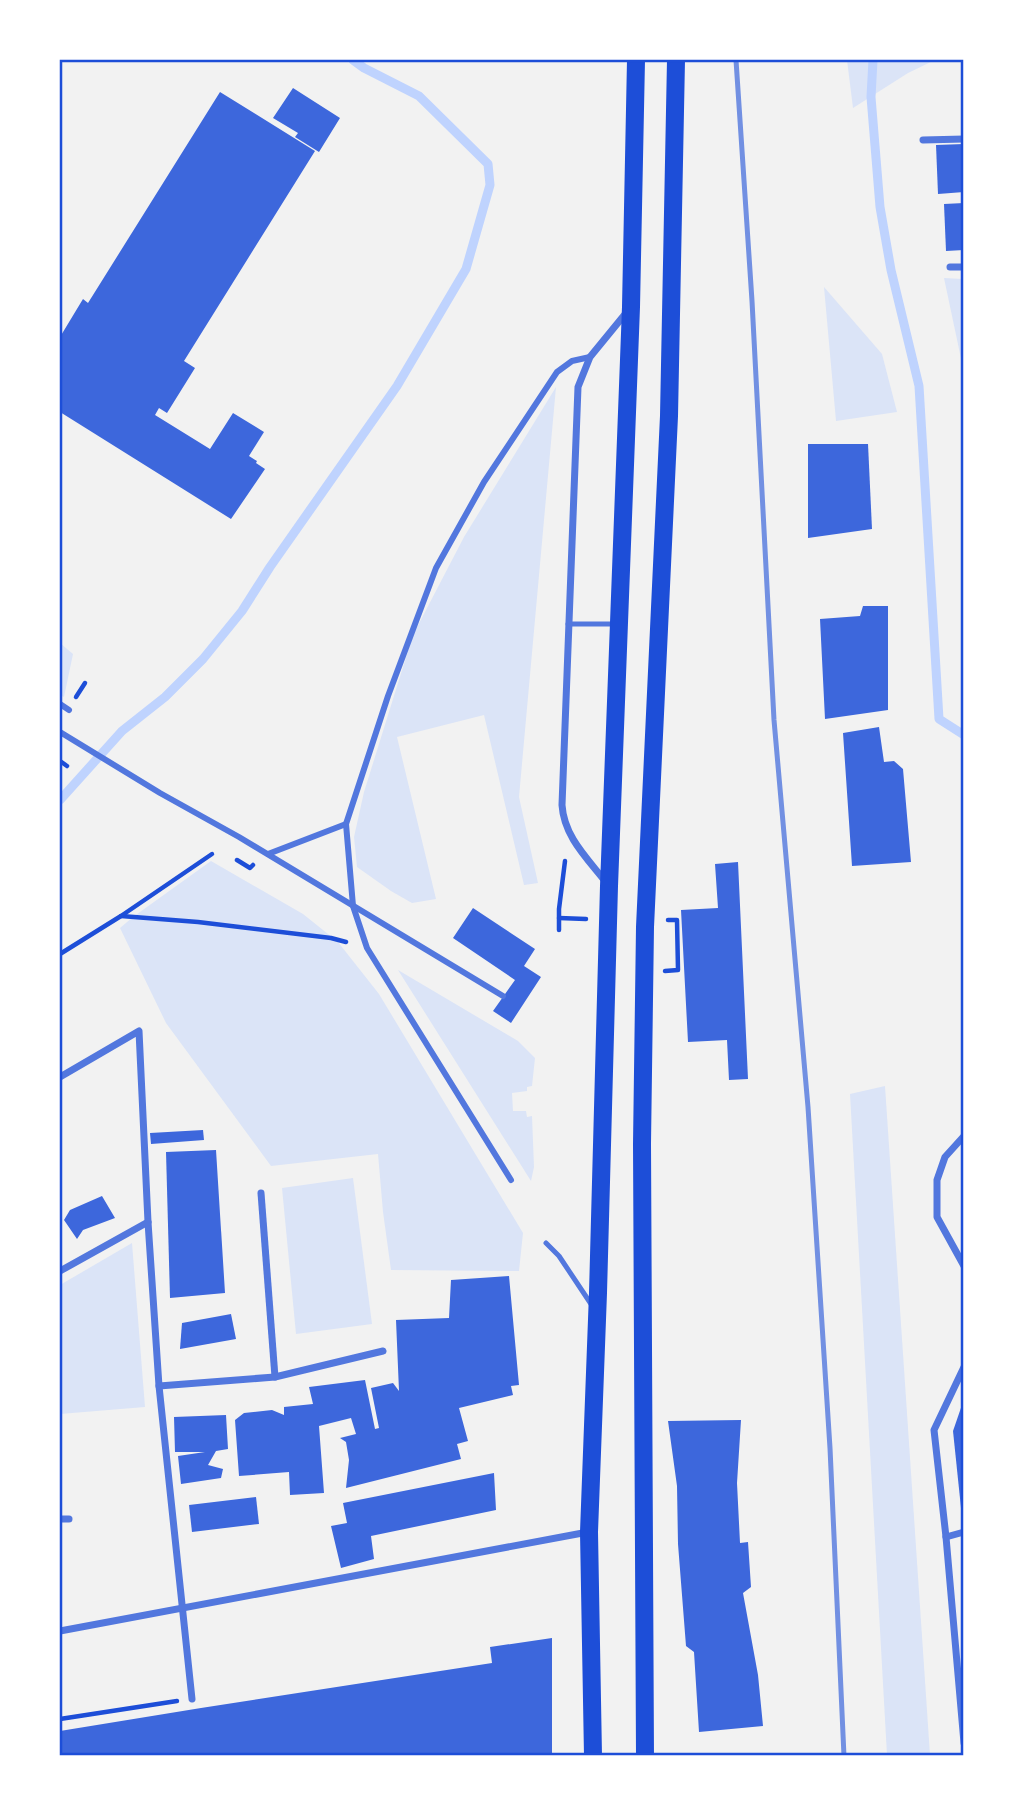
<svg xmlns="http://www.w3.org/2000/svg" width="1023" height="1815" viewBox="0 0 1023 1815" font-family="'Space Grotesk',sans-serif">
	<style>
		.green { fill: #dbe4f7 }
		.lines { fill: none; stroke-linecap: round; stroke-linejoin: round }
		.stream { stroke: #bfd3fe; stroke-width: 9 }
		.building { fill: #3d67dc }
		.path { stroke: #1d4ed8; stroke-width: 4.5 }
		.service { stroke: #5277de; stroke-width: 5 }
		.pedestrian { stroke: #5277de; stroke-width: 6 }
		.minor { stroke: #5277de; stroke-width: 7 }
		.primary { stroke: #1d4ed8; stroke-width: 18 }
		.rail { stroke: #7290e2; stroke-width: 5 }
		.neatline { fill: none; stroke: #1d4ed8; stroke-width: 2.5 }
	</style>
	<rect width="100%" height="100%" fill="#f2f2f2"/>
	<g class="green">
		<path d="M847,60h88l-27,13 -55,35z"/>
		<path d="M944,278l19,1v89z"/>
		<path d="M824,287l58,67 15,58 -61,9z"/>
		<path d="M556,387l-37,410 19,86 -14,2 -40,-170 -87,22 39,162 -24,4 -21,-12 -34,-24 -3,-30 10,-45 49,-157 51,-98z"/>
		<path d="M60,643l13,11 -9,43 -4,-2z"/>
		<path d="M211,861l92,53 35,28 41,52 144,239 -4,38 -128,-1 -8,-58 -5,-58 -107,12 -105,-143 -46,-95 13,-11z"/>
		<path d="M398,970l120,71 17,17 -3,28 -5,1v4l-15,2 1,18h13l1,6 5,-1 2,51 -3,14z"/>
		<path d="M885,1086l45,669h-43l-37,-661z"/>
		<path d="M353,1178l19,146 -76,10 -14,-146z"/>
		<path d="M132,1243l13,164 -85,7v-129z"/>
	</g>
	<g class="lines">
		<g class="stream">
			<path d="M873,60l-2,37 9,110 11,63 28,116 20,333 25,16"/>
			<path d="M60,800l62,-69 43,-34 38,-38 39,-48 28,-44 127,-181 69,-117 24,-84 -2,-21 -69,-68 -55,-28 -11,-8"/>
		</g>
	</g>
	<g class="building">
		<path d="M293,88l47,30 -21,34 -24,-15 3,-4 -25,-15z"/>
		<path d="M220,92l95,59 -131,210 11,7 -28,45 -8,-5 -4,7 55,34 23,-36 31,19 -15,24 8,5 -1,2 9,6 -34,50 -171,-107v-75l23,-38 5,4z"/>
		<path d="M964,144v48l-26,2 -2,-49z"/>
		<path d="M964,203v47l-18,1 -2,-47z"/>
		<path d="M808,444h60l4,85 -64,9z"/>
		<path d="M863,606h25v104l-63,9 -5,-100 40,-3z"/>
		<path d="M879,727l5,35 10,-1 9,8 8,93 -59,4 -9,-133z"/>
		<path d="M738,862l10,217 -19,1 -2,-40 -39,2 -7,-132 37,-2 -3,-44z"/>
		<path d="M473,908l62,41 -11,17 17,11 -30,46 -18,-12 22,-31 -62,-42z"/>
		<path d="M203,1130l1,10 -53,4 -1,-11z"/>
		<path d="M216,1150l9,143 -55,5 -4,-146z"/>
		<path d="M102,1196l13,22 -32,12 -6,9 -13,-19 6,-10z"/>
		<path d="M509,1276l10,109 -8,1 2,9 -54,13 9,33 -11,3 4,15 -115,29 3,-28 -3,-18 -6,-4 16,-4 -5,-16 -32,8 5,67 -34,2 -1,-23 -50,4 -4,-56 9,-7 28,-3 12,5v-8l29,-3 -4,-17 56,-7 10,49 4,-1 -8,-40 22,-5 6,8 -3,-71 53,-2 2,-38z"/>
		<path d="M231,1314l5,25 -56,10 2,-26z"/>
		<path d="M964,1399v108l-3,1 -8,-77z"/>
		<path d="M226,1415l2,34 -12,2 -8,14 15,4 -2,9 -40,6 -3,-28 27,-4h-30l-1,-35z"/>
		<path d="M741,1420l-4,63 3,60 8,-1 3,45 -8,6 15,82 5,51 -64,6 -5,-80 -8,-6 -8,-102 -1,-58 -9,-65z"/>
		<path d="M494,1473l2,37 -125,26 3,23 -33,9 -10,-42 16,-3 -4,-20z"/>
		<path d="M256,1497l3,27 -67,8 -3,-27z"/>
		<path d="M552,1638v118h-492v-25l141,-23 291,-45 -2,-16z"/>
	</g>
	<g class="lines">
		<g class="path">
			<path d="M76,697l9,-14"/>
			<path d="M60,761l7,5"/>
			<path d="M237,860l13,8 3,-3"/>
			<path d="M121,916l77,6 133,16 15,4"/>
			<path d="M559,918l27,1"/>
			<path d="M559,930v-21l6,-48"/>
			<path d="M60,954l61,-38 91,-62"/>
			<path d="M665,971l13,-1 -1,-50h-9"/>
			<path d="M60,1719l117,-18"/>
		</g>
		<g class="service">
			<path d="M568,624h47"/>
			<path d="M546,1243l13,13 32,48"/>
		</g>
		<g class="pedestrian">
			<path d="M60,704l9,6"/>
			<path d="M60,732l100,61 79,44 264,159"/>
			<path d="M268,854l78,-30"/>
			<path d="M511,1180l-144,-232 -14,-42 -7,-82 42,-128 48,-128 48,-86 73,-110 15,-11 18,-4"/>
		</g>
		<g class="minor">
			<path d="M923,140l41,-1"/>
			<path d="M950,267h14"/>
			<path d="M605,881c-19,-24 -41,-45 -43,-76l16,-418 12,-30 36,-44"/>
			<path d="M60,1077l79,-46 9,191 11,164 33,313"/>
			<path d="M964,1136l-19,21 -8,23v37l27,49"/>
			<path d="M261,1193l14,184"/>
			<path d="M60,1271l88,-49"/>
			<path d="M964,1367l-30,63 12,107 18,206"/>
			<path d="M159,1386l116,-9 108,-26"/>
			<path d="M60,1519h9"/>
			<path d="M946,1537l18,-5"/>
			<path d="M60,1631l528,-99"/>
		</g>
		<g class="primary">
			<path d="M593,1756l-4,-224 9,-239 11,-407 22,-579 5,-247"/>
			<path d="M645,1756l-3,-612 3,-217 24,-511 7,-356"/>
		</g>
		<path class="rail" d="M736,60l16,241 22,419 34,387 22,341 14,308"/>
	</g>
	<rect width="1023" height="1815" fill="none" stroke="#ffffff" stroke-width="122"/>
	<rect x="61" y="61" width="901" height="1693" class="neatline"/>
</svg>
